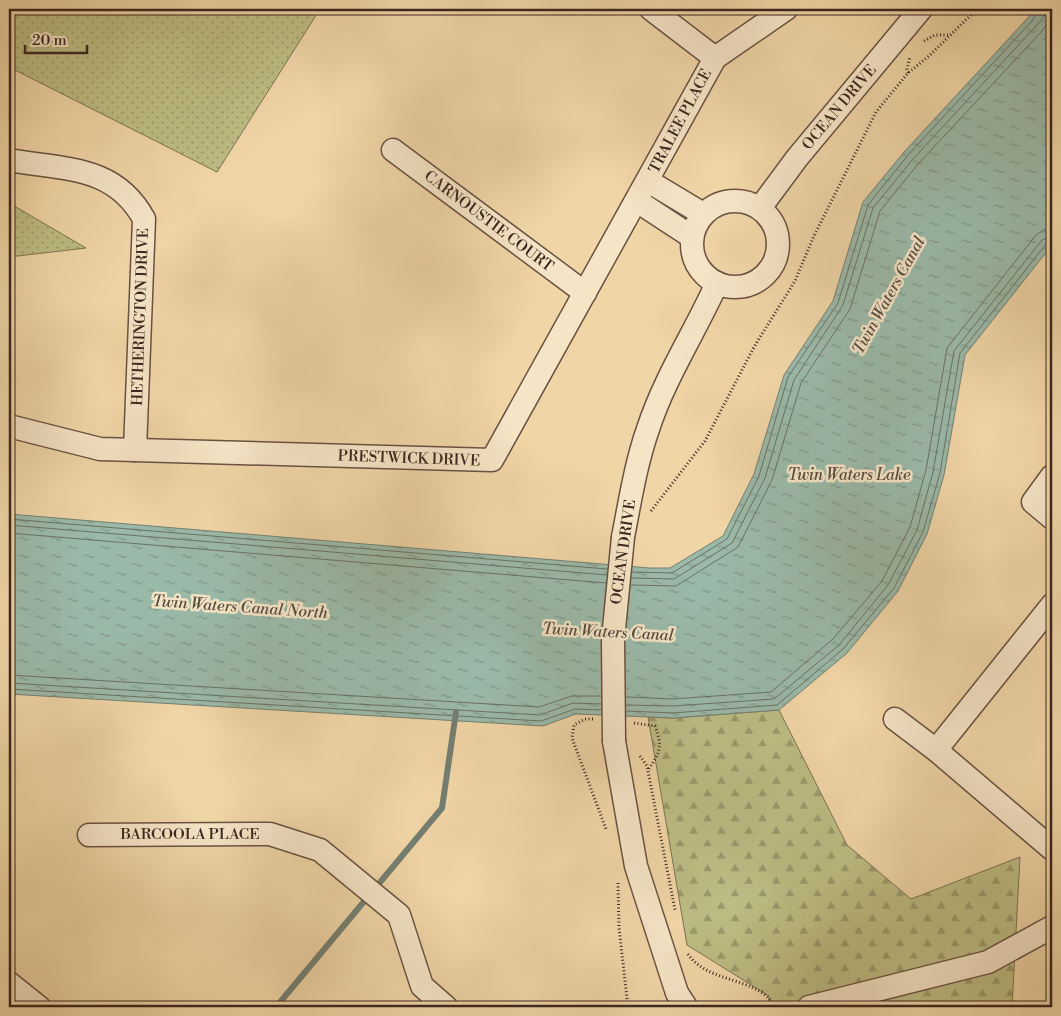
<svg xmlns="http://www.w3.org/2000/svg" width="1061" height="1016" viewBox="0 0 1061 1016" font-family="'Libre Bodoni',serif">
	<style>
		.grass { fill: url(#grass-dots); stroke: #7c7252 }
		.forest { fill: url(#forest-firs); stroke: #7c7252 }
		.water { fill: url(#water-ripples); stroke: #747f71 }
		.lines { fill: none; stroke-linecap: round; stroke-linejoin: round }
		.shore { stroke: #6b7064; stroke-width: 1 }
		.stream { stroke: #747f71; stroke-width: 6 }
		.minor-casing { stroke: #695241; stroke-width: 25 }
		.path { stroke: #3c271f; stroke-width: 3; stroke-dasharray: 1 2.5; stroke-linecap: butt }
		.minor { stroke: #f5e4c6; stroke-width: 22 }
		.minor-bridge-casing { stroke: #695241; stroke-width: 25; stroke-linecap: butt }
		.minor-bridge { stroke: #f5e4c6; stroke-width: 22 }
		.labels { text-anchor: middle; stroke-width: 5; stroke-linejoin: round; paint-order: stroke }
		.street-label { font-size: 15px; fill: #3c271f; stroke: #f5e4c6 }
		.water-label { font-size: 16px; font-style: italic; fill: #544c41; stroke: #f5e4c6 }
	</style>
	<defs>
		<pattern id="grass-dots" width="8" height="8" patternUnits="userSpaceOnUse" patternTransform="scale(1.25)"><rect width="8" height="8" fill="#bdbc84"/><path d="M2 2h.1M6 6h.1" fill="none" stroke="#9b996b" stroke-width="1.8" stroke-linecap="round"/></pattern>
		<pattern id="forest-firs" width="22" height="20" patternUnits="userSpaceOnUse" patternTransform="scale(1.25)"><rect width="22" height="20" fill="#bdbc84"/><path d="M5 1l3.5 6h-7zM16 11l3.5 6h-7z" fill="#9b996b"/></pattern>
		<pattern id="water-ripples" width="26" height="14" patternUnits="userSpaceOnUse" patternTransform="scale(1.25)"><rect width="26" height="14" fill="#9ab9a8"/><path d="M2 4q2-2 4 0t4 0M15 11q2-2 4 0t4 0" fill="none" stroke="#7f9688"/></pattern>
	</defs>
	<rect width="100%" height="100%" fill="#f0d5a7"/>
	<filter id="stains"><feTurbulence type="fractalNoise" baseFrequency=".004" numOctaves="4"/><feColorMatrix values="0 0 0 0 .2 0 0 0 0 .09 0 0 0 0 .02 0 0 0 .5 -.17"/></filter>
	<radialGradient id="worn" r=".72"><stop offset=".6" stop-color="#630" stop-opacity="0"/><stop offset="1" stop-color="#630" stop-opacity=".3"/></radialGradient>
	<g class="grass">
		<path d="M9,9h311l-103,163 -208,-105z"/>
		<path d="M9,203l77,45 -77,9z"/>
	</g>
	<path class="forest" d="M779,710l68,135 64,54 109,-42 -8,150h-244l1,-11 -82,-51 -39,-228 25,1z"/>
	<path class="water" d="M1036,9h16v236l-87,110 -21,120 -17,59 -29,57 -51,62 -68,57 -106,8 -97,-4 -33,12 -534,-32v-180l640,54h21l53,-32 31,-62 30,-99 49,-74 30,-99 41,-50z"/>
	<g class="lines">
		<g class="shore">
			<path d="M9,519l598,50"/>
			<path d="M9,525l598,50"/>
			<path d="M9,533l597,50"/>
			<path d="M632,572l40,1 55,-34 32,-63 29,-99 50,-74 30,-98 40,-50 124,-134 7,-12"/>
			<path d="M632,578l42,1 58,-36 33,-65 29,-98 49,-75 30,-97 40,-49 124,-134 8,-10 1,-6"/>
			<path d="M631,585l45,1 62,-39 34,-67 29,-97 49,-74 30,-98 38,-47 124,-133 10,-15"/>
			<path d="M9,675l530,32 33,-11h29"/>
			<path d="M9,683l531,32 33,-12 28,1"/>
			<path d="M9,689l532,32 34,-12 26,1"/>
			<path d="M626,697l47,2 98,-7 62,-53 49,-58 28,-54 16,-57 21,-122 89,-113 8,-5 8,-2"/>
			<path d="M626,705l47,1 101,-7 65,-54 49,-60 29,-55 16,-58 21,-121 88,-111 10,-4"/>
			<path d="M626,711l47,2 104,-8 66,-56 51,-61 29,-56 17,-59 20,-120 86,-109 6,-2"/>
		</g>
		<path class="stream" d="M276,1007l166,-199 14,-96"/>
		<defs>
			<g id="minor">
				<path d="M651,9l64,49"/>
				<path d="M393,150l192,143"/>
				<path d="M9,160c53,10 105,4 135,59l-9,231"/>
				<path d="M648,181l55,33"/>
				<circle cx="735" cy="244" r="43"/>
				<path d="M637,201l55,36"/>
				<path d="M760,208l37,-50 124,-149"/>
				<path d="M9,426l91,23 392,11 223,-402 71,-49"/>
				<path d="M1052,476l-19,26 19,16"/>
				<path d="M623,537c7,-36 13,-74 25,-108 17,-52 47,-97 69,-146"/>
				<path d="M895,719l41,31 116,99"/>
				<path d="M614,741l22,125 41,127 9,14"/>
				<path d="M936,750l116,-145"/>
				<path d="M89,835l181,-1 50,16 79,65 23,71 24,21"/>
				<path d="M9,983l30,24"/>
				<path d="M809,1007l179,-45 64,-35"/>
			</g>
		</defs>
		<use href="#minor" class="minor-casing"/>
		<g class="path">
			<path d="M924,41l11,-6h14"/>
			<path d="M908,73l-1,-4 3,-12"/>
			<path d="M651,511l54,-70 49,-94 41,-66 18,-43 63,-126 32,-39 21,-17 48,-47"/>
			<path d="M593,719h-8l-11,6 -2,13 34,91"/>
			<path d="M634,723l21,3c8,22 5,26 -7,44"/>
			<path d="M640,756l7,10 28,144"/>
			<path d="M618,883l1,45 9,79"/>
			<path d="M688,954c20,30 69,22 88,53"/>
		</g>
		<use href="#minor" class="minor"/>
		<defs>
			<path id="minor-bridge" d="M614,741l-1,-102 10,-102"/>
		</defs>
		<use href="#minor-bridge" class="minor-bridge-casing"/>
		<use href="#minor-bridge" class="minor-bridge"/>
	</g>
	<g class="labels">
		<g class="street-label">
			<text transform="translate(839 107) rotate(-50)" y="5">OCEAN DRIVE</text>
			<text transform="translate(680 121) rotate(-62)" y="5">TRALEE PLACE</text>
			<text transform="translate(489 221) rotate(37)" y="5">CARNOUSTIE COURT</text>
			<text transform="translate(140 317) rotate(-88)" y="5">HETHERINGTON DRIVE</text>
			<text transform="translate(409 458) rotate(2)" y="5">PRESTWICK DRIVE</text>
			<text transform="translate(623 552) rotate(-82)" y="5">OCEAN DRIVE</text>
			<text x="190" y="839">BARCOOLA PLACE</text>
		</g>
		<g class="water-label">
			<text transform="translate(888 295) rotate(-61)" y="6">Twin Waters Canal</text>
			<text x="849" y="480">Twin Waters Lake</text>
			<text transform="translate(240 606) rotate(4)" y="6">Twin Waters Canal North</text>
			<text transform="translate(608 631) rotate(3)" y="6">Twin Waters Canal</text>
		</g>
	</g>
	<rect width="1061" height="1016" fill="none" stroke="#f0d5a7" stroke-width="30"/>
	<rect x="10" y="10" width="1041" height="996" fill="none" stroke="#3c271f" stroke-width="2.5"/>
	<rect x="15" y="15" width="1031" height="986" fill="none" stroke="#3c271f"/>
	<path d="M25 45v8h62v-8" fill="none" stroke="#3c271f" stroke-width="2.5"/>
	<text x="32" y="45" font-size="15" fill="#3c271f" stroke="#f5e4c6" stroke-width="4" paint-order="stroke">20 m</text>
	<rect width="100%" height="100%" filter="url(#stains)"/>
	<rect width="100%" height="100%" fill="url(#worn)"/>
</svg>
